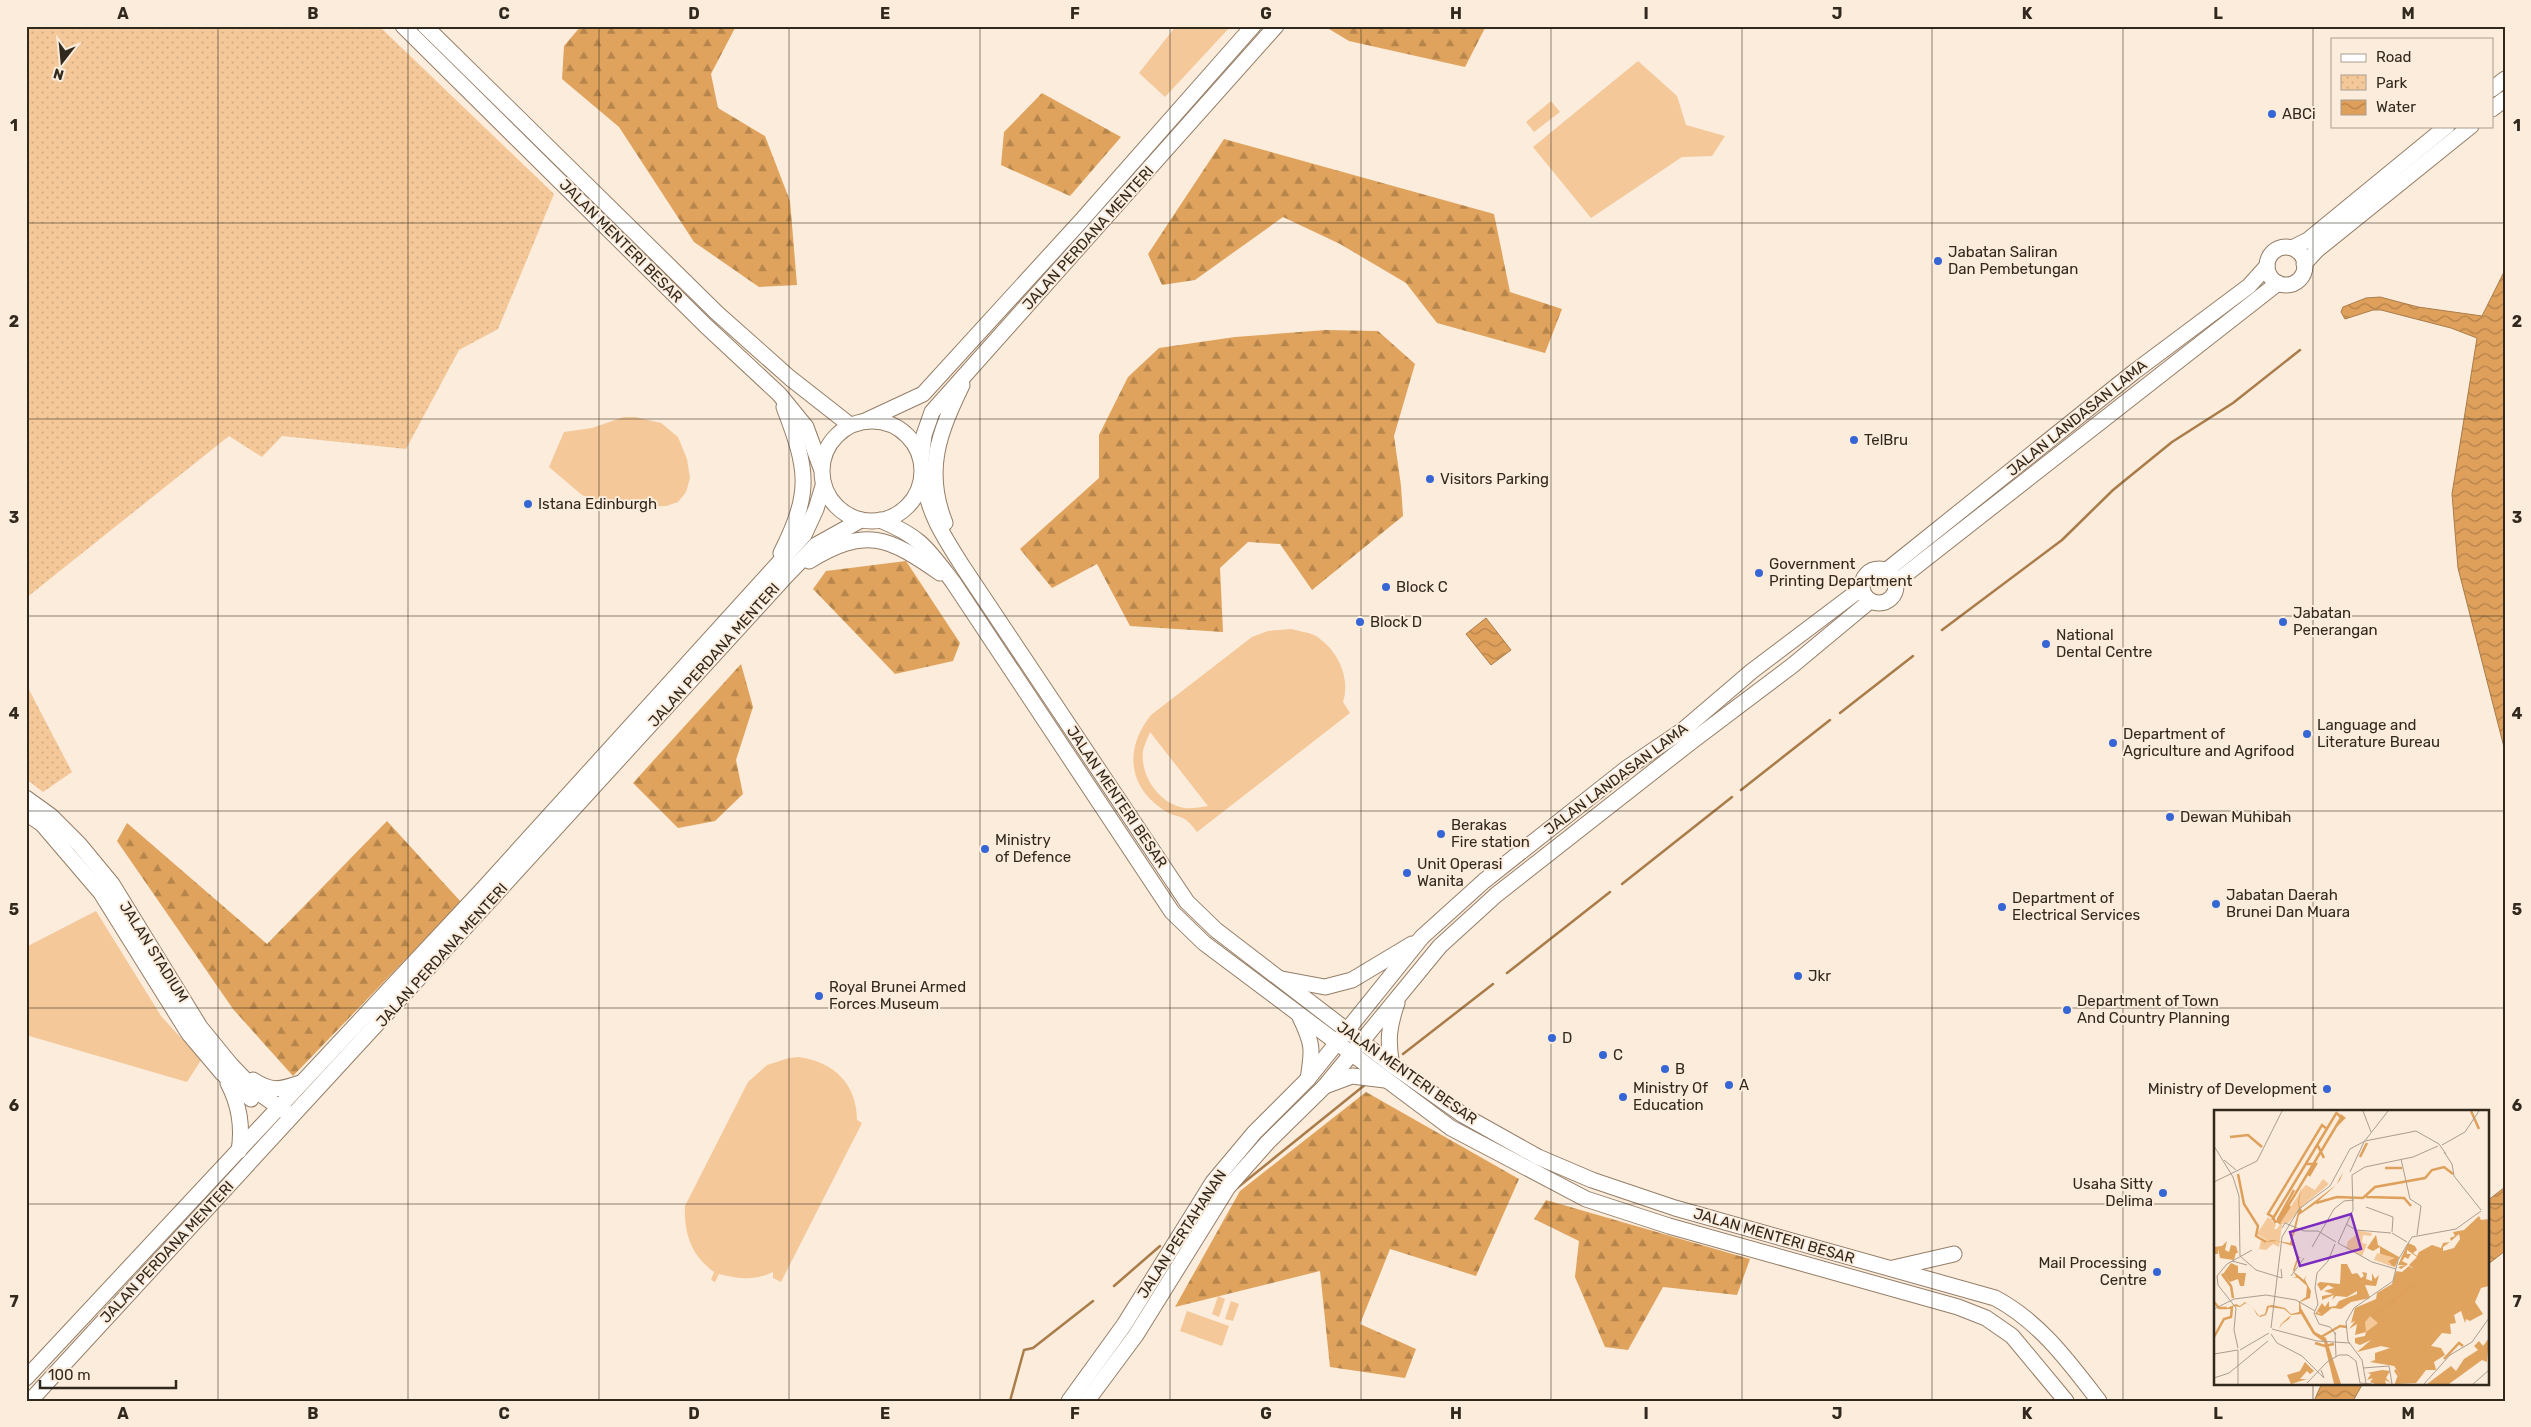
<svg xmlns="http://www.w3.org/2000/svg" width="2531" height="1427" viewBox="0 0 2531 1427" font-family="Rubik,sans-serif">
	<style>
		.green { fill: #f4c899; fill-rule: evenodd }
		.forest { fill: url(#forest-firs) }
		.park { fill: url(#park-dots) }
		.water { fill: url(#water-waves); stroke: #aa7c49 }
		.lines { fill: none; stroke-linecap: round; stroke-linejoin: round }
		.stream { stroke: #aa7c49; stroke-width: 2.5 }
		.major-casing { stroke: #957e67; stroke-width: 17 }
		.major { stroke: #fff; stroke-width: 15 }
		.grid { fill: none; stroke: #31281e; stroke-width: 1; stroke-opacity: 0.55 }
		.poi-dot { fill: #3665d5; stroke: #fbecdc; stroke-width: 2 }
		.labels { text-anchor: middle; stroke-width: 4; stroke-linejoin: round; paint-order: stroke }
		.poi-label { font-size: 15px; fill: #31281e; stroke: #fbecdc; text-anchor: start }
		.street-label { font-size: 15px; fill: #31281e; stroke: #fbecdc }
		.inset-river { fill: none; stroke: #dea05b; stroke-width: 2.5 }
		.inset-road { fill: none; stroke: #aa9e90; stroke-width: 1 }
		.view { fill: #7b2cbf; fill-opacity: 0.15; stroke: #7b2cbf; stroke-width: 2.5 }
		.inset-edge { fill: none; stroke: #31281e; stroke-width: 2.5 }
		.neatline { fill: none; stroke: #31281e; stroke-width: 2 }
		.grid-label { font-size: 16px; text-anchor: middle; font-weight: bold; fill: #31281e }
	</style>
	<defs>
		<pattern id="forest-firs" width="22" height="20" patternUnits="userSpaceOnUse" patternTransform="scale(1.25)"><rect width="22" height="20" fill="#e0a35d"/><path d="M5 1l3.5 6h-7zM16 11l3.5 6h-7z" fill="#b6854c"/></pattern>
		<pattern id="park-dots" width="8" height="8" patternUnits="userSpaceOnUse" patternTransform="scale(1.25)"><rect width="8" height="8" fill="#f4c899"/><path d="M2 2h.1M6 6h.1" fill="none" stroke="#d2ac83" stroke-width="1.8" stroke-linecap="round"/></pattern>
		<pattern id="water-waves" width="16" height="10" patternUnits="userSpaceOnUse" patternTransform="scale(1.25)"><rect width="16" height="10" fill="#dea05b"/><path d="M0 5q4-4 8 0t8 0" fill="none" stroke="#b5824b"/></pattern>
	</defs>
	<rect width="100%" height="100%" fill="#fbecdc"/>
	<g class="green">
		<path d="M1176,26h55l-66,71 -26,-24z"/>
		<path d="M1638,61l39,35 9,29 39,11 -13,20 -30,1 -91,61 -58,-71z"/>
		<path d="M1551,101l9,11 -26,20 -8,-10z"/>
		<path d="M624,417h11l26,6 17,14 9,22 3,19 -4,14 -8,10 -12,4 -27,1 -33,-2 -24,-10 -33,-28 15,-35 28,-4z"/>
		<path d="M1291,629c7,2 16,3 23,6 23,13 37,42 29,67l7,11 -153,119c-16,-22 -18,-11 -35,-23 -35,-24 -37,-62 -11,-94l101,-78 16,-6zM1150,732l58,74c-7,1 -16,3 -23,2 -26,-4 -45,-32 -42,-57 1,-6 5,-13 7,-19z"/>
		<path d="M96,911l65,105 40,44 -14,22 -161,-47v-88z"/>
		<path d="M799,1057c35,5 58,27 58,63l5,3 -81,159 -8,-4v-6c-19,9 -34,7 -54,2l-4,8 -4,-2 3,-8c-23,-17 -30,-38 -29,-66l63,-124 19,-17 22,-7z"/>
		<path d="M1218,1296l7,3 -6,18 -7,-3z"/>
		<path d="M1231,1301l8,3 -6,17 -8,-2z"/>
		<path d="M1187,1311l42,15 -7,20 -42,-15z"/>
	</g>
	<g class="forest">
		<path d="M581,26h155l-25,48 7,34 47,28 25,65 7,84 -38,2 -65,-45 -75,-115 -57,-48 2,-33z"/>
		<path d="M1324,26h162l-21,41 -116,-26z"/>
		<path d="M1042,93l79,44 -51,59 -69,-31 3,-33z"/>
		<path d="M1224,139l270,75 16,78 52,17 -17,44 -108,-30 -31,-40 -66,-39 -57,-27 -88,63 -33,5 -14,-31z"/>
		<path d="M1326,330l52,1 37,33 -21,72 7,50 2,30 -91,74 -32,-46 -32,-2 -28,26 3,64 -93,-6 -33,-62 -45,24 -32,-39 79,-71v-43l29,-58 31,-29 76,-11z"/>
		<path d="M906,561l54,82 -7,18 -58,13 -82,-85 13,-18z"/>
		<path d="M741,664l12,43 -17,53 7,34 -28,27 -37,7 -45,-45z"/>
		<path d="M387,821l74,81 -168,174 -60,-67 -116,-168 10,-18 140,121z"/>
		<path d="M1366,1092l153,87 -43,97 -86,-27 -30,75 56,25 -11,29 -75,-11 -10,-96 -145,36 65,-116z"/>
		<path d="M1546,1200l204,59 -13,36 -74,-8 -35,63 -23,-3 -30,-70 4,-36 -45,-22z"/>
	</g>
	<g class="park">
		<path d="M26,26h353l175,168 -56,135 -39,21 -53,99 -124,-13 -20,21 -33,-21 -203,162z"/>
		<path d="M26,684l46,88 -29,20 -17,-13z"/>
	</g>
	<g class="water">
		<path d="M2505,270v481l-47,-183 -6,-74 25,-156 -26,-10 -70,-18h-8l-28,9 -4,-7 2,-5 23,-9 14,-1 38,10 64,9z"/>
		<path d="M1486,618l25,32 -20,15 -25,-31z"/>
		<path d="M2505,1187v64l-18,14v-64z"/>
		<path d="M2322,1383h41l-10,18h-39z"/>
	</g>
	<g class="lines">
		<g class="stream">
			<path d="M1942,630l120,-90 51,-50 59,-48 61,-39 67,-53"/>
			<path d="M1840,713l73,-57"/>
			<path d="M1741,790l89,-70"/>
			<path d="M1622,884l110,-87"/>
			<path d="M1507,973l103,-81"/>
			<path d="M1403,1054l90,-70"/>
			<path d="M1237,1188l129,-104"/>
			<path d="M1114,1286l46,-40"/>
			<path d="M1010,1401l14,-51 9,-2 60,-47"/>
		</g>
		<defs>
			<g id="major">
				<path d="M403,26l303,300 73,68 27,33 15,41"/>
				<path d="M425,26l292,287 73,65 60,47"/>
				<path d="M2492,89l13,-10"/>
				<path d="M2492,109l13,-10"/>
				<circle cx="2286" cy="266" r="19"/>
				<path d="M2292,248l16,-8 139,-114"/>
				<path d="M2304,264l13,-14 154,-124"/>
				<circle cx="872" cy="471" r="50"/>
				<path d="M865,421l58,-27 158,-173 172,-195"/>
				<path d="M921,460l3,-25 8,-23 344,-386"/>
				<path d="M922,477c8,39 20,57 41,90l224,335 29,28 176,135 71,50 75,42 54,23 83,28 320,90c44,23 74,64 104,103"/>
				<path d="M880,520c41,17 47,28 73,62l219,330 32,31 247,185 135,71 83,27 289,81 28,11 26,18 54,65"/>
				<path d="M945,523c-21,-53 -6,-90 17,-138"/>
				<path d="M781,553c31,-62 27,-83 3,-146"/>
				<path d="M809,561c57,-35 79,-24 131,12"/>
				<circle cx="1879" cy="586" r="17"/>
				<path d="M1887,570l247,-198 115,-86 18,-20"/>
				<path d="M1896,582l382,-299"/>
				<path d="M26,798l25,18 28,28 33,40 88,143 31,38 25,26 30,21"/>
				<path d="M26,813l16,11 59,69 88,141 33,39 29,26"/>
				<path d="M1282,979l43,8 27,-7 60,-36"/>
				<path d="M1300,1017c13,27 13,32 8,62"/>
				<path d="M1392,1065c-5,-24 -3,-39 5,-62"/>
				<path d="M253,1080c18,12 27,10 47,3"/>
				<path d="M228,1083c11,21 15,44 11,68"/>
				<path d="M1325,1086l27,-10 33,4"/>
				<path d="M1893,1268l61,-14"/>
				<path d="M26,1378l455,-487 323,-356 12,-26 7,-23"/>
				<path d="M30,1401c253,-275 506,-549 757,-826l29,-30 45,-25"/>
				<path d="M1069,1401l55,-76 89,-143 41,-49 53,-53 115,-143 62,-56 143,-113 56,-38 69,-59 110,-83"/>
				<path d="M1087,1401l49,-66 92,-148 40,-45 57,-56 115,-140 56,-51 195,-153 102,-77 77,-64"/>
			</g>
		</defs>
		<use href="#major" class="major-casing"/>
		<use href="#major" class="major"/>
	</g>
	<path class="grid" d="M218,26v1375M408,26v1375M599,26v1375M789,26v1375M980,26v1375M1170,26v1375M1361,26v1375M1551,26v1375M1742,26v1375M1932,26v1375M2123,26v1375M2313,26v1085M26,223h2479M26,419h2479M26,616h2479M26,811h2479M26,1008h2479M26,1204h2189M2487,1204h18M2313,1383v18"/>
	<g class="poi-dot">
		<circle cx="2272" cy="114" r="5"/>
		<circle cx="1938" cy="261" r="5"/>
		<circle cx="1854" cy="440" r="5"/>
		<circle cx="1430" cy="479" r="5"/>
		<circle cx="528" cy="504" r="5"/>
		<circle cx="1759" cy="573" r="5"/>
		<circle cx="1386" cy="587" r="5"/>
		<circle cx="1360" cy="622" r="5"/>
		<circle cx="2283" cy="622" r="5"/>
		<circle cx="2046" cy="644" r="5"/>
		<circle cx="2307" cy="734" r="5"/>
		<circle cx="2113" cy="743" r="5"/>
		<circle cx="2170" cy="817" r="5"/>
		<circle cx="1441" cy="834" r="5"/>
		<circle cx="985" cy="849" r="5"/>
		<circle cx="1407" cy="873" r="5"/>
		<circle cx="2216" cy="904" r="5"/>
		<circle cx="2002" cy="907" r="5"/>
		<circle cx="1798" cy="976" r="5"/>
		<circle cx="819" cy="996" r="5"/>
		<circle cx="2067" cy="1010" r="5"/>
		<circle cx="1552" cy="1038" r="5"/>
		<circle cx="1603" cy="1055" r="5"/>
		<circle cx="1665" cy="1069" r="5"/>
		<circle cx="1729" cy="1085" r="5"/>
		<circle cx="2327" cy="1089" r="5"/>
		<circle cx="1623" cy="1097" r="5"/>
		<circle cx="2163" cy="1193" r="5"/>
		<circle cx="2157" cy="1272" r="5"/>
	</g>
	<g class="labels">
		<g class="poi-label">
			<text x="2282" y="119">ABCi</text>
			<text x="1948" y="257">Jabatan Saliran<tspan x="1948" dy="17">Dan Pembetungan</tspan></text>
			<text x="1864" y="445">TelBru</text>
			<text x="1440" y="484">Visitors Parking</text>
			<text x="538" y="509">Istana Edinburgh</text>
			<text x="1769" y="569">Government<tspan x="1769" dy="17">Printing Department</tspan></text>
			<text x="1396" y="592">Block C</text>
			<text x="2293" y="618">Jabatan<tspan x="2293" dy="17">Penerangan</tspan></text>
			<text x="1370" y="627">Block D</text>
			<text x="2056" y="640">National<tspan x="2056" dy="17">Dental Centre</tspan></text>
			<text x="2317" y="730">Language and<tspan x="2317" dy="17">Literature Bureau</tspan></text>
			<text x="2123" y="739">Department of<tspan x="2123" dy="17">Agriculture and Agrifood</tspan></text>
			<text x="2180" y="822">Dewan Muhibah</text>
			<text x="1451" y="830">Berakas<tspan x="1451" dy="17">Fire station</tspan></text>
			<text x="995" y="845">Ministry<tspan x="995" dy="17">of Defence</tspan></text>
			<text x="1417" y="869">Unit Operasi<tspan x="1417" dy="17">Wanita</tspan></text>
			<text x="2226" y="900">Jabatan Daerah<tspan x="2226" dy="17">Brunei Dan Muara</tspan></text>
			<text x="2012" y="903">Department of<tspan x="2012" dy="17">Electrical Services</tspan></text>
			<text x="1808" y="981">Jkr</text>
			<text x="829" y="992">Royal Brunei Armed<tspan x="829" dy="17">Forces Museum</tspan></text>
			<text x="2077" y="1006">Department of Town<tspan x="2077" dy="17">And Country Planning</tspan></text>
			<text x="1562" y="1043">D</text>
			<text x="1613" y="1060">C</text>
			<text x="1675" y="1074">B</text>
			<text x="1739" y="1090">A</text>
			<text x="1633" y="1093">Ministry Of<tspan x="1633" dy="17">Education</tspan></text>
			<text x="2317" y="1094" text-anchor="end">Ministry of Development</text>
			<text x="2153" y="1189" text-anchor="end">Usaha Sitty<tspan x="2153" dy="17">Delima</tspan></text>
			<text x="2147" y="1268" text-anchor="end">Mail Processing<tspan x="2147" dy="17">Centre</tspan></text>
		</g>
		<g class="street-label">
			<text transform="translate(1088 238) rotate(-48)" y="5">JALAN PERDANA MENTERI</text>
			<text transform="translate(621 241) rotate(45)" y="5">JALAN MENTERI BESAR</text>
			<text transform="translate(2077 418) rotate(-39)" y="5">JALAN LANDASAN LAMA</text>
			<text transform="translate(714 655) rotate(-48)" y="5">JALAN PERDANA MENTERI</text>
			<text transform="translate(1616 779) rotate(-37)" y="5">JALAN LANDASAN LAMA</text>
			<text transform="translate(1117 797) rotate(56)" y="5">JALAN MENTERI BESAR</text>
			<text transform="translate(154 952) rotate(58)" y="5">JALAN STADIUM</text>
			<text transform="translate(442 955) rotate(-48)" y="5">JALAN PERDANA MENTERI</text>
			<text transform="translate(1407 1073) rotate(35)" y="5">JALAN MENTERI BESAR</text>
			<text transform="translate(1182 1234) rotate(-57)" y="5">JALAN PERTAHANAN</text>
			<text transform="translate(1774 1236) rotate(16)" y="5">JALAN MENTERI BESAR</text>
			<text transform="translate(167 1252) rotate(-47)" y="5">JALAN PERDANA MENTERI</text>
		</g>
	</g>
	<g transform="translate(2214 1110)">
		<rect width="275" height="275" fill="#fbecdc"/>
		<path d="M109,69l6,5 -24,20 -17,19 -6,1 -3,23 -6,-3 -7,6 -7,-1 2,-8 5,-1 -9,-6 11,-17 8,8 -2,4h3l25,-40 4,-4 9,5z" fill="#f4c899"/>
		<path d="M265,106l2,4 8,-1v67l-8,2 -6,14 8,12 -13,7 -4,-2 -1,4 -4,-12 -7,4 2,8 -6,1 1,10 -9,-1 -11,13 10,2 4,7 -11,7 2,8h-10l-10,13 -19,1 3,-9 -6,-9 -24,-4 5,-2v-7l15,-5 -9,-2 -24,6 14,-12 -11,5 -5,-2v-5l10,-2 1,-4 -11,3 2,-11 -8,5 6,-8 -4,2 4,-15 21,-9 1,-6 15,-9 4,-13 6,1 7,-6 5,3 -5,-4 8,-8 -10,-7v4h4l-3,5 -3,-2 -3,4 6,3 -7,5 -3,-2 7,-2h-7l10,-22 7,3 2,4 -4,3 4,3 2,-4 13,-7 9,3 2,-5 7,-1 -7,5v4l11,-3 6,-9 -1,-5 -8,7 -1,-3 5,-2 -2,-4 11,-2zM162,125l2,10 21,12 -4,10 -12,-4 6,1 -1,-3 5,-3 -13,-4v-7l-7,4 -6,-3zM13,131l-2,9 4,2 2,-7 5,1 2,7h-6h4l-2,7 -14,-2 -2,-9v5h-4v-7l8,-1zM17,153l7,3v7h8l-2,13h-4l-2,-7 -8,3 -7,-8zM127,154h6l5,10 5,-1 4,5 3,-2 -2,-4 5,1 -1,6 6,2v-8l3,6 4,-4 -3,11 -11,-1 5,13 -19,4 -10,7 -9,-1 -10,8 -7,-2 2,-3 1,2 3,1 -4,-3 5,-8 3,4 4,-6v6l7,-1 3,-5 18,-7v-3l-10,6 -11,-1 -4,4 2,-5 -12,5v-4l11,-2 -9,-3 10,-3 -6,-3 -7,6 -4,-7 3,-2 20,2zM275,228l-2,24 -5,-2 -33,24h-22l24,-18 5,5 8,-12 14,-9 -4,-4 5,-5 4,5zM91,252l9,9 -4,3 -3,-3 -7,8h7l-16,5 -4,-9 13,-4zM168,260l8,1 -4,7 5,5 -6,-3 1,4h-11l-5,-2 3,-4 -6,2 4,-6 -4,-1z" fill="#e0a35d"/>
		<path d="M140,120l18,3 -1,3 -8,-1 -1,8 5,1 -5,12 -16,-8 2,-7 9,-7zM163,143l18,5 -7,3 5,5 -19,-6zM156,206l8,7 -12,9 -1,-10z" fill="#f4c899"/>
		<path d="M129,62l-3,8 -6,7 -19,17 -16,11 -4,17 -4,8 8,17h3l-3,1 -5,14 10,8 2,-5 -1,5 6,11 -1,7 -10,4 1,6 14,24 11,6 15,46h-7l-10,-42 -11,-8 -12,-20 -10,1 -2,4 -7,5 -3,5 2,-5 10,-9 -7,-6 -15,-2 -3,8 -6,2 -3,-2 -4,-7 -7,-5 -6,4 -7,-1v2l-2,1h-6l11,-5 4,2 5,-4 8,6 6,8 6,-2 2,-8 5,-1 13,3 6,6 8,-2v-10l7,-5 1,-11 -9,-8 -6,-1h4l-3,-7 4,-12 -4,-12 -16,-5 -12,1 7,-2 18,3 9,-35 -1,-5 1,-6 2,-10 -2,17 3,7 34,-26zM198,173l5,3 -13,7 2,4 -6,-2 2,2 -6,3 1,2 -2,2v-2l-8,7 -1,-3 -12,13 -4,-3 7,-9 1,3z" fill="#dea05b"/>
		<path class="inset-river" d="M257,1l8,18M122,16l8,-8 -4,-3M16,27l18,-2 14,12M103,34l7,14M146,47l7,-14M91,54h11l-7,12M171,58h17M24,64l6,30 14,22 -2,10 10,6M152,87l38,1 7,8M102,93l21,-6 26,1 12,-11 50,-9 7,-8 12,-3 9,7M59,107l2,5 4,-1 41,-68 21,-35 -4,-5M59,107l-5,-3 54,-89 5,4M58,110l65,-108M65,113l11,-17M66,114l-2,-5 16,-29M8,164l9,12 2,12M0,192l5,6h8M0,227l10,-18 7,-2 1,-10M107,227l19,-11 7,1M101,233l10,3 9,-2M230,249l15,-16 4,3M181,260l4,6 -3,8"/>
		<path class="inset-road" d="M149,1l8,21M228,35l23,-13 14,-21M0,36l19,31 6,19 1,60 16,14 26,8 -1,-9M230,42l8,12 2,12 27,34M187,49l9,40 11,7 -4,29M10,50l12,10M136,62l14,-30 24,-31M138,65l13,-8 48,-10 25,-11M0,72l43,-21 25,-50M152,97l27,10 -1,15M132,114l10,6 35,3M68,118l3,-5 19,8h14l18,11M178,123l15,9M124,133l15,-33 -1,-35M124,133l34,19 24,7M121,134l-7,17 -11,12 -2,15 3,16 -4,9 5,11 11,3 6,8M98,137l22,-38 10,-8 10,-1M18,151l15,4M77,166l13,-18M0,199l20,-10 32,-4 30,5 19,11M57,218l11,-91 17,-28 31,-23 20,-37 15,-8 51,-10 23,13 7,10M58,219l45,12 33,2M121,222l1,25M57,224l6,9 25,13 22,22 -3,-8M24,238l-4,-18 2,-22 -18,-23 -1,-9 10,-12 25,-14M26,240l29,-17M0,244l24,-4M149,258l26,-2 3,18M0,268l15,-5 39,-32M93,273l20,-21 12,-7h9l8,6 4,22 12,1M152,273l-4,-23 -14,-19 -2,-19 8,-14 39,-27 5,-21 14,-23 44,-8 25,-18M24,274v-34M210,274l26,-29 22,-13 17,-24M259,274l16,-14"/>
		<path class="view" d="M137,104l10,35 -61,17 -10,-34z"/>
		<rect width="275" height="275" class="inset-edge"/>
	</g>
	<rect width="2531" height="1427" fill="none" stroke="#fbecdc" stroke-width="55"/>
	<rect x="2331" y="38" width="162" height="90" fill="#fbecdc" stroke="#aa9e90"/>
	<rect x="2341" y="54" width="25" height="8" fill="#ffffff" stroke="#aa9e90"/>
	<text x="2376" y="62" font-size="15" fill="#31281e">Road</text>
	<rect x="2341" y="75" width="25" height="15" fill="url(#park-dots)" stroke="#aa9e90"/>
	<text x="2376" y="88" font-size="15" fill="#31281e">Park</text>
	<rect x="2341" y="100" width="25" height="15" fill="url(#water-waves)" stroke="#aa9e90"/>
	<text x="2376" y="112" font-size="15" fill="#31281e">Water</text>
	<g transform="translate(62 62) rotate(196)" stroke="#fbecdc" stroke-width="4" paint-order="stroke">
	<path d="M0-4L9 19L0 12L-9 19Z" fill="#31281e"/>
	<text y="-8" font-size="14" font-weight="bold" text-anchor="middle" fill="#31281e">N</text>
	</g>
	<path d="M40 1380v8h136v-8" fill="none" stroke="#31281e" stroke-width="2.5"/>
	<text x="48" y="1380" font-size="15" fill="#31281e" stroke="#fbecdc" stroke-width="4" paint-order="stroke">100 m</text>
	<rect x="28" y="28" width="2476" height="1372" class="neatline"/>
	<g class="grid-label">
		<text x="123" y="19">A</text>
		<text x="313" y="19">B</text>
		<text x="504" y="19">C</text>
		<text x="694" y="19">D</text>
		<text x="885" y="19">E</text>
		<text x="1075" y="19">F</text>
		<text x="1266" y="19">G</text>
		<text x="1456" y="19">H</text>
		<text x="1646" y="19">I</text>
		<text x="1837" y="19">J</text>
		<text x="2027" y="19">K</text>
		<text x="2218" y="19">L</text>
		<text x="2408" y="19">M</text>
		<text x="14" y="131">1</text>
		<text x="2517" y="131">1</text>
		<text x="14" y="327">2</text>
		<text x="2517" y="327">2</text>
		<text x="14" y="523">3</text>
		<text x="2517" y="523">3</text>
		<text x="14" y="719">4</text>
		<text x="2517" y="719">4</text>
		<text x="14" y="915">5</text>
		<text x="2517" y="915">5</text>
		<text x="14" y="1111">6</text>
		<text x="2517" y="1111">6</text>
		<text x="14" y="1307">7</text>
		<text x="2517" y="1307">7</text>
		<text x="123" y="1419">A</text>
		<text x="313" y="1419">B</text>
		<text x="504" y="1419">C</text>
		<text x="694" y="1419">D</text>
		<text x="885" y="1419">E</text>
		<text x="1075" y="1419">F</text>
		<text x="1266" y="1419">G</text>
		<text x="1456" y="1419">H</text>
		<text x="1646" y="1419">I</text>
		<text x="1837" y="1419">J</text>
		<text x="2027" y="1419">K</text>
		<text x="2218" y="1419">L</text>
		<text x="2408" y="1419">M</text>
	</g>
</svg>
